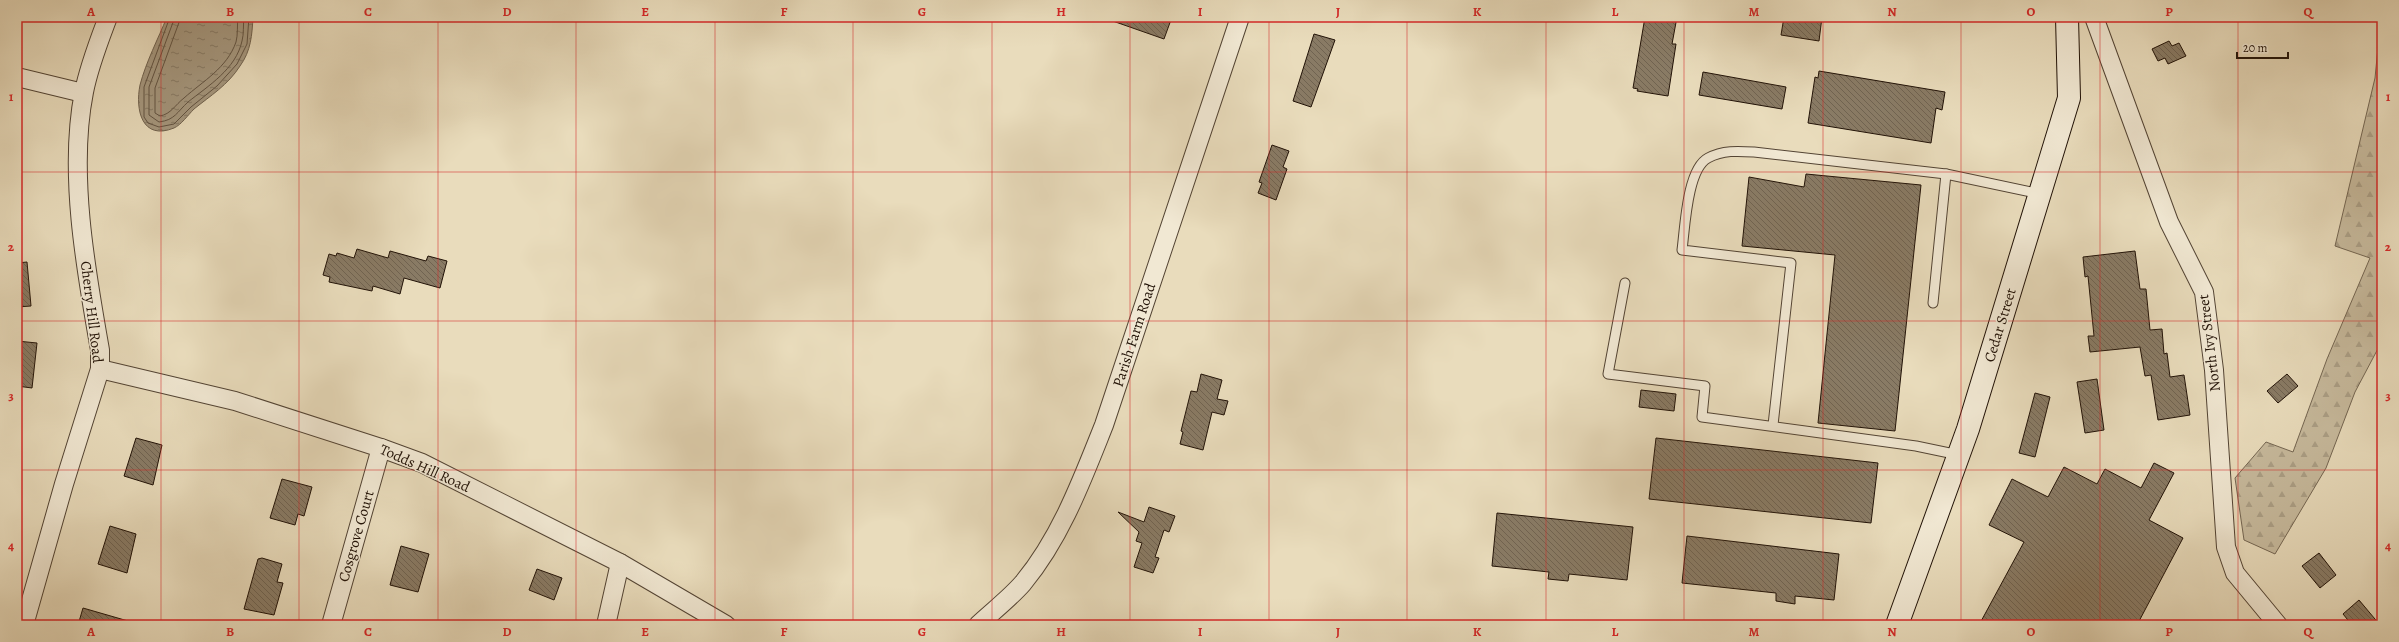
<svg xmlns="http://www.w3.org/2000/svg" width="2399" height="642" viewBox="0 0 2399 642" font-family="Alegreya,serif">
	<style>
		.forest { fill: url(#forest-firs); stroke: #746652 }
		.water { fill: url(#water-ripples); stroke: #70624e }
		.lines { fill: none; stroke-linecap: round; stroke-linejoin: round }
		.shore { stroke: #635442; stroke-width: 1 }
		.building { fill: url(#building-back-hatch); stroke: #211207 }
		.lane-casing { stroke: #534434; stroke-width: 11 }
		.street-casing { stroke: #534434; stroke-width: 20 }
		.secondary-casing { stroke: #211207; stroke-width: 24 }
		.lane { stroke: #f1e8d3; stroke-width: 9 }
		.street { stroke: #f1e8d3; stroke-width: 18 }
		.secondary { stroke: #f1e8d3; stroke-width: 22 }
		.grid { fill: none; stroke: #d62828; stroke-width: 1; stroke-opacity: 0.55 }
		.labels { text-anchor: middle; stroke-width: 3; stroke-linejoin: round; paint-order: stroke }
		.street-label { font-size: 15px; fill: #211207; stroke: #f1e8d3 }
		.neatline { fill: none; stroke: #d62828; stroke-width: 1.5 }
		.grid-label { font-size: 13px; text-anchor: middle; font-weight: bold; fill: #d62828 }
	</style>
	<defs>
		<pattern id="forest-firs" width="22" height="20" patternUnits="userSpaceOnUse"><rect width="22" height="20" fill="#c7ba9d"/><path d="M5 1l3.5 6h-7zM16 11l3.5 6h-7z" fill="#ab9f86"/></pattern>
		<pattern id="water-ripples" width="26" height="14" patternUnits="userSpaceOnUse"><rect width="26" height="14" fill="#a5977e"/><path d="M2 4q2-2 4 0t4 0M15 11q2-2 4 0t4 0" fill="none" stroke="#867a65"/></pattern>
		<pattern id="building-back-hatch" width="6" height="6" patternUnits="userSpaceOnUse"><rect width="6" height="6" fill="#897b65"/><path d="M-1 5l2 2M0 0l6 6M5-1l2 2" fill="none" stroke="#706351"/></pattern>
	</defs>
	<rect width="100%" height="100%" fill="#e9dcbc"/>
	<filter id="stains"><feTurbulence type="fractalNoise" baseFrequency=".005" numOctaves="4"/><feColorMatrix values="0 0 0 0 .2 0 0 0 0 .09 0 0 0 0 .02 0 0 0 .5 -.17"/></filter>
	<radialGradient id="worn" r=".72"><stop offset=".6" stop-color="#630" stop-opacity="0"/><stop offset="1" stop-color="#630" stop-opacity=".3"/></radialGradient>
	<path class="forest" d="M2381,17l1,324 -27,51 -29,76 -51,86 -31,-14 -9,-62 31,-36 27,10 34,-93 43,-101 -35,-12 40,-168z"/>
	<path class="water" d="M167,17h86c-1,18 -2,34 -13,49 -12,19 -30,30 -46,43 -6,6 -13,16 -20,19 -32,13 -39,-18 -34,-43 6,-23 18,-46 27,-68z"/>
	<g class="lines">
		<g class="shore">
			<path d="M170,17l-26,70v30l4,6 11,4 15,-3 17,-17 26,-21 20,-22 10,-20 2,-27"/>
			<path d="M175,17l-26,70v28l10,7c16,-2 18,-10 29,-20 20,-16 48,-33 54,-61 2,-7 1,-16 2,-24"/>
			<path d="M181,17l-26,71v25l5,3c11,-2 15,-11 24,-18 19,-17 43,-30 52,-56 2,-7 1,-17 2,-25"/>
		</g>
	</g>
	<g class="building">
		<path d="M1107,17h65l-8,22 -57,-20z"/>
		<path d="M1645,17h32l-5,27h4l-8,52 -31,-5 1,-2 -5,-1z"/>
		<path d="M1784,17h38l-3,24 -38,-6z"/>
		<path d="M1314,34l21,6 -24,67 -18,-6z"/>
		<path d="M2169,41l3,5 7,-3 7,13 -18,8 -3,-6 -7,3 -6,-12z"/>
		<path d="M1819,71l126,21 -3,18 -6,-2 -5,35 -123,-20 7,-46 3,1z"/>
		<path d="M1703,72l83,15 -4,22 -83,-14z"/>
		<path d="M1272,145l17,6 -6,16 4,2 -11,31 -18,-7 4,-10 -3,-1z"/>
		<path d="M1806,174l115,11 -26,246 -77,-8 17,-168 -93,-9 7,-69 55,10z"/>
		<path d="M357,249l31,9 2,-7 36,10 2,-5 19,5 -7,27 -36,-10 -4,16 -27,-8 -1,5 -43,-9 1,-5 -7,-2 6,-21 7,2 1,-3 17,5z"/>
		<path d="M2135,251l5,38h6l4,41 12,-1 2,25 3,-1 3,24 14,-2 6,40 -32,5 -7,-45 -6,1 -5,-29 -50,5 -2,-16h6l-6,-60 -3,1 -2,-20z"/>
		<path d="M27,262l4,44 -14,1v-44z"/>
		<path d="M17,341l20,2 -5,45 -15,-2z"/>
		<path d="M1201,374l21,6 -5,19 11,2 -4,14 -12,-3 -9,38 -23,-6 3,-12 -2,-1 10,-40 6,1z"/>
		<path d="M2287,374l11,12 -20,17 -11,-12z"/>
		<path d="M2097,379l7,51 -19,3 -8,-51z"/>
		<path d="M1641,390l35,4 -2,17 -35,-4z"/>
		<path d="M2035,393l15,4 -15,60 -16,-4z"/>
		<path d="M136,438l26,7 -9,40 -29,-9z"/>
		<path d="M1656,438l222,25 -7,60 -222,-24z"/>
		<path d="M2154,463l20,10 -25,47 34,18 -46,87h-158l45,-83 -35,-17 23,-46 36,18 16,-30 33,17 8,-15 36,19z"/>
		<path d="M282,479l30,8 -8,29 -6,-2 -3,11 -25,-7z"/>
		<path d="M1149,507l26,9 -6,16 -5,-2 -9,27 4,1 -6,15 -19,-6 8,-24 -6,-2 3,-9 -21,-20 26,10z"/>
		<path d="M1497,513l136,14 -6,53 -58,-6 -1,7 -20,-2 1,-7 -57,-6z"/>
		<path d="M110,526l26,8 -9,39 -29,-9z"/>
		<path d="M1687,536l152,18 -5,46 -39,-4v8l-19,-3v-8l-94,-10z"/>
		<path d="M401,546l28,8 -11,38 -28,-7z"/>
		<path d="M2319,553l17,22 -16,13 -18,-22z"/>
		<path d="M262,558l20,6 -5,18 6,1 -9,32 -30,-6 14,-50z"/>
		<path d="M537,569l25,9 -8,22 -25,-10z"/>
		<path d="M2359,600l21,25h-28l-9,-11z"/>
		<path d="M83,608l45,13v4h-50z"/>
	</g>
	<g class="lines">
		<defs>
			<g id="lane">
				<path d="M1625,283l-17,91 97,12 -3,31 214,29 43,9"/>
				<path d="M1933,303l13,-129"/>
				<path d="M1773,425l18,-162 -109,-13c3,-22 5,-81 26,-92 15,-8 30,-7 46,-6l192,22 94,20"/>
			</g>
			<g id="street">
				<path d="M2094,17l75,205 35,70 10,78 12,177 9,26 43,52"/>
				<path d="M17,77l66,16"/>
				<path d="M100,369l135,32 146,47 41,15 198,100 106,62"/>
				<path d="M24,625l40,-141 36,-115v-19c-14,-79 -32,-178 -16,-258 5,-26 15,-51 24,-75"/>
				<path d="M331,625l50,-177"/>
				<path d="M606,625l14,-62"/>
				<path d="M978,625c15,-14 32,-27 45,-42 38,-46 59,-103 81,-158l136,-408"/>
			</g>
			<path id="secondary" d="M1897,625l71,-196 101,-331 -2,-81"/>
		</defs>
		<use href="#lane" class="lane-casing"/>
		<use href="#street" class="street-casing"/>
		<use href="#secondary" class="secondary-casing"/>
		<use href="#lane" class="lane"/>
		<use href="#street" class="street"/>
		<use href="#secondary" class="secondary"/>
	</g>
	<path class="grid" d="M161,17v608M299,17v608M438,17v608M576,17v608M715,17v608M853,17v608M992,17v608M1130,17v608M1269,17v608M1407,17v608M1546,17v608M1684,17v608M1823,17v608M1961,17v608M2100,17v608M2238,17v608M17,172h2365M17,321h2365M17,470h2365"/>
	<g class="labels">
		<g class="street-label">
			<text transform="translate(92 312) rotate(83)" y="5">Cherry Hill Road</text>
			<text transform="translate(2000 325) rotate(-73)" y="5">Cedar Street</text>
			<text transform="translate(1134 335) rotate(-72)" y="5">Parish Farm Road</text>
			<text transform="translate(2209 343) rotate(-97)" y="5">North Ivy Street</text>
			<text transform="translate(425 468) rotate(24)" y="5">Todds Hill Road</text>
			<text transform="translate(356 536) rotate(-74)" y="5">Cosgrove Court</text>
		</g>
	</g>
	<rect width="2399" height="642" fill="none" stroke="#e9dcbc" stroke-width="44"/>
	<path d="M2237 52v6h51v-6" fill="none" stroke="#211207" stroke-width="2"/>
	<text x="2243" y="52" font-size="12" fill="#211207" stroke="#f1e8d3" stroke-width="3" paint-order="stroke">20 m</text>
	<rect x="22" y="22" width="2355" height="598" class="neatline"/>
	<g class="grid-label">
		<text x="91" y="16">A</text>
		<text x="230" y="16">B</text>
		<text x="368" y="16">C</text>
		<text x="507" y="16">D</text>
		<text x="645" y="16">E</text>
		<text x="784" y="16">F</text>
		<text x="922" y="16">G</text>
		<text x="1061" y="16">H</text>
		<text x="1200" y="16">I</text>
		<text x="1338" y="16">J</text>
		<text x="1477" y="16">K</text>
		<text x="1615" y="16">L</text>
		<text x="1754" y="16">M</text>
		<text x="1892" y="16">N</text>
		<text x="2031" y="16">O</text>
		<text x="2169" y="16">P</text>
		<text x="2308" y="16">Q</text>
		<text x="11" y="101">1</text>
		<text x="2388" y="101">1</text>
		<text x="11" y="251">2</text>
		<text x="2388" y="251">2</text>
		<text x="11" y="400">3</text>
		<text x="2388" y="400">3</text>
		<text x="11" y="550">4</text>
		<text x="2388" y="550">4</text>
		<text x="91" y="636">A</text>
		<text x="230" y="636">B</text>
		<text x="368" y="636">C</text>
		<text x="507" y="636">D</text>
		<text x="645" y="636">E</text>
		<text x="784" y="636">F</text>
		<text x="922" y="636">G</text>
		<text x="1061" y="636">H</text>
		<text x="1200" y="636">I</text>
		<text x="1338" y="636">J</text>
		<text x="1477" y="636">K</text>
		<text x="1615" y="636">L</text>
		<text x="1754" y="636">M</text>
		<text x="1892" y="636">N</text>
		<text x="2031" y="636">O</text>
		<text x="2169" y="636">P</text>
		<text x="2308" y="636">Q</text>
	</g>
	<rect width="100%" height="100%" filter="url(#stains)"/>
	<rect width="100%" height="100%" fill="url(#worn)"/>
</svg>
